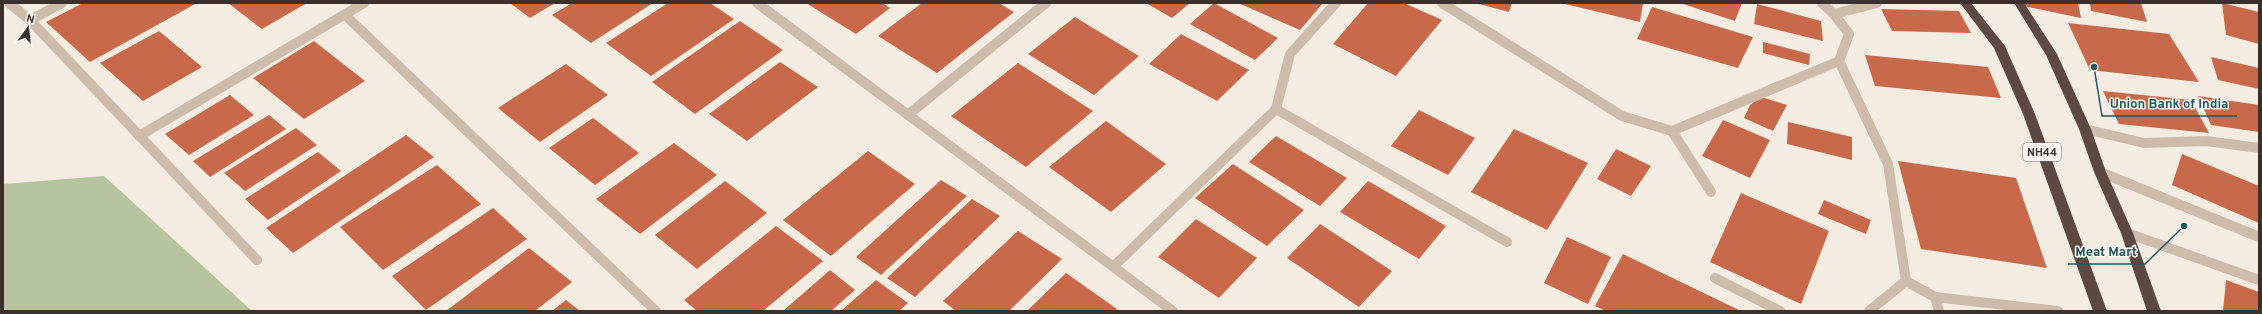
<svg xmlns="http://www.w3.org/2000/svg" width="2262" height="314" viewBox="0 0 2262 314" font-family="Overpass,sans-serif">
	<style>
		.green { fill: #b8c4a0 }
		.building { fill: #c8694b }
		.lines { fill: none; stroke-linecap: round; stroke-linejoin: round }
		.minor { stroke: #cdbbac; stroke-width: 10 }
		.highway { fill: #5c4a42; fill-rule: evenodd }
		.labels { text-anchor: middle; stroke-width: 3; stroke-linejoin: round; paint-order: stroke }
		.shield { fill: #fbf5ee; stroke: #756b66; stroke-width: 1 }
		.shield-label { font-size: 11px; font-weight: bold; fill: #3b302b }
		.leader { fill: none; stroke: #1f5a5e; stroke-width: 1.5 }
		.callout-dot { fill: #1f5a5e; stroke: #fbf5ee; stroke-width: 1.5 }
		.callout-label { font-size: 13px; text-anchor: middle; font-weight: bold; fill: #1f5a5e; stroke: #fbf5ee; stroke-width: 3; stroke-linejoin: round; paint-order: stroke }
	</style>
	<rect width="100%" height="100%" fill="#f4ebe1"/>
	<path class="green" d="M104,176l148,135h-249v-127z"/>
	<g class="building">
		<path d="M83,3h114l-107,59 -44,-40z"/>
		<path d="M228,3h79l-45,26z"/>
		<path d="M510,3h45l-25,15z"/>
		<path d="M572,3h81l-62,40 -39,-28z"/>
		<path d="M668,3h42l24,16 -83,57 -45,-33z"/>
		<path d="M806,3h76l8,5 -34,26z"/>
		<path d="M922,3h77l15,9 -77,61 -59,-37z"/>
		<path d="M1146,3h44l-18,15z"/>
		<path d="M1214,3l64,35 -23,22 -65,-36z"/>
		<path d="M1238,3h85l-23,27z"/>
		<path d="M1368,3h36l38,17 -46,56 -63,-32z"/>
		<path d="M1475,3h37l-3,9z"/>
		<path d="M1561,3h82l-3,19z"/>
		<path d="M1680,3h62l-7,18z"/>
		<path d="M2023,3h55l3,15 -58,-12z"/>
		<path d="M2090,3h51l6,19 -56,-11z"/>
		<path d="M2222,3l37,9v32l-33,-9z"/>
		<path d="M1757,4l64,17 2,20 -69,-17z"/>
		<path d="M1652,7l101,30 -15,31 -101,-29z"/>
		<path d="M1881,9l78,2 12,22 -79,-2z"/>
		<path d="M1075,17l64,39 -45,39 -66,-41z"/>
		<path d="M740,21l43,29 -88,64 -43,-32z"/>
		<path d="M2068,23l101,11 30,48 -109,-12z"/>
		<path d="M159,31l43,36 -59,34 -43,-38z"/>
		<path d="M1181,34l68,36 -32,31 -68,-37z"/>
		<path d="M314,41l51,40 -61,38 -51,-41z"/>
		<path d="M1763,42l47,12 -1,11 -46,-12z"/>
		<path d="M1865,55l123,12 13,31 -126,-12z"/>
		<path d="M2211,57l48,11v21l-41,-9z"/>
		<path d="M780,62l38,25 -71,54 -38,-27z"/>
		<path d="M1018,63l75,48 -67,56 -75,-51z"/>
		<path d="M566,64l42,31 -68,47 -42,-34z"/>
		<path d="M2103,91l88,9 18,33 -90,-9z"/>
		<path d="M230,95l24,20 -65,40 -24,-21z"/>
		<path d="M2198,96l61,9v27l-48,-7z"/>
		<path d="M1761,97l26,8 -14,26 -29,-13 6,-13z"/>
		<path d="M1419,110l56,28 -27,37 -57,-29z"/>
		<path d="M269,115l17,14 -76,48 -17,-16z"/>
		<path d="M593,118l46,35 -44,32 -46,-37z"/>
		<path d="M1723,120l47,20 -20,38 -48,-22z"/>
		<path d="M1106,121l60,43 -55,48 -62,-45z"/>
		<path d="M1788,122l64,15v23l-65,-16z"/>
		<path d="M296,128l21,17 -72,46 -21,-18z"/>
		<path d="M1514,129l74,34 -41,67 -76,-38z"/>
		<path d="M406,135l28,22 -141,96 -27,-25z"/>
		<path d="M1276,136l71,42 -27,28 -71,-44z"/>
		<path d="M674,143l43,32 -77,59 -44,-35z"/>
		<path d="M1616,149l35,17 -20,30 -34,-17z"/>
		<path d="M868,151l47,33 -84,72 -48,-36z"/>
		<path d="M318,152l23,19 -73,49 -23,-21z"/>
		<path d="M2182,154l77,32v37l-87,-38z"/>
		<path d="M1898,161l118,17 31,90 -126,-19z"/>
		<path d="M1233,164l71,46 -37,36 -72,-48z"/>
		<path d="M437,165l44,39 -98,66 -43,-43z"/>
		<path d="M941,180l26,16 -86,79 -25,-18z"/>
		<path d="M725,181l42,32 -70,56 -42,-34z"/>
		<path d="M1368,181l78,45 -27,33 -79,-47z"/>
		<path d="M1741,193l88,38 -28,73 -91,-42z"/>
		<path d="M972,199l28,17 -85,81 -28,-19z"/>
		<path d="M1824,200l47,20 -5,14 -48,-20z"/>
		<path d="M493,208l34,31 -101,71 -34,-34z"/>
		<path d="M1196,219l61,39 -38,40 -61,-41z"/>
		<path d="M1320,224l72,47 -33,36 -72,-49z"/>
		<path d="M776,226l47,35 -60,50h-66l-13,-11z"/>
		<path d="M1018,231l44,28 -53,52h-53l-13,-10z"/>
		<path d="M1567,237l44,20 -23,47 -44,-21z"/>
		<path d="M529,248l43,34 -37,29h-89z"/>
		<path d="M1623,254l118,57h-135l-11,-5z"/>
		<path d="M830,270l25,20 -24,21h-48z"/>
		<path d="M1066,273l51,36 -2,2h-88z"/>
		<path d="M876,280l32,23 -9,8h-58z"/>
		<path d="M2226,280l33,12v19h-36z"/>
		<path d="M566,300l14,11h-28z"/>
	</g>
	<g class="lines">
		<g class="minor">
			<path d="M9,3l21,17 227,240"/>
			<path d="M757,3l416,308"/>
			<path d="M1442,3l180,113 50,15 167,-70"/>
			<path d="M1822,3l12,11 15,20 -10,27 49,103 18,117 -37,30"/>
			<path d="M1834,14l43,-11"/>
			<path d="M345,15l311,296"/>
			<path d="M30,20l32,-17"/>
			<path d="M1276,109l231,133"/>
			<path d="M909,114l137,-111"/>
			<path d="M2085,129l59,14 62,-2 53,7"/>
			<path d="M1672,131l39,61"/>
			<path d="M139,136l225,-133"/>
			<path d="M2100,172l159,65"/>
			<path d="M2127,233l132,47"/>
			<path d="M1114,266l162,-157 14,-55 46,-51"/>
			<path d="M1715,278l65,33"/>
			<path d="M1906,281l29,16 123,14"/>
			<path d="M1935,297l4,14"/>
		</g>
		<g class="highway">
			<path d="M1960,3h11l34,43 30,68 72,197h-14l-70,-197 -29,-66z"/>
			<path d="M2014,3h10l33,51 34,75 15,43 27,61 28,78h-14l-26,-78 -27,-61 -15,-43 -33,-74z"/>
		</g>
	</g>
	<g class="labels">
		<rect class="shield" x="2023" y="143" width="38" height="18" rx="3"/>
		<g class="shield-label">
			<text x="2042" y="156">NH44</text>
		</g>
	</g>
	<path class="leader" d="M2094 67L2102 116H2237M2184 226L2145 264H2068"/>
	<g class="callout-dot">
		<circle cx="2094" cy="67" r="4"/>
		<circle cx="2184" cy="226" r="4"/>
	</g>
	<g class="callout-label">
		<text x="2169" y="108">Union Bank of India</text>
		<text x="2106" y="256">Meat Mart</text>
	</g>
	<rect width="2262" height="314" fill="none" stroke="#3b302b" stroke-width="8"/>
	<g transform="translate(28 28) rotate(15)" stroke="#fbf5ee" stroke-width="3" paint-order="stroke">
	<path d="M0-3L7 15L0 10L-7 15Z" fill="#3b302b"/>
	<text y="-6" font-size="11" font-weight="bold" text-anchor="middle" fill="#3b302b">N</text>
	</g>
</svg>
